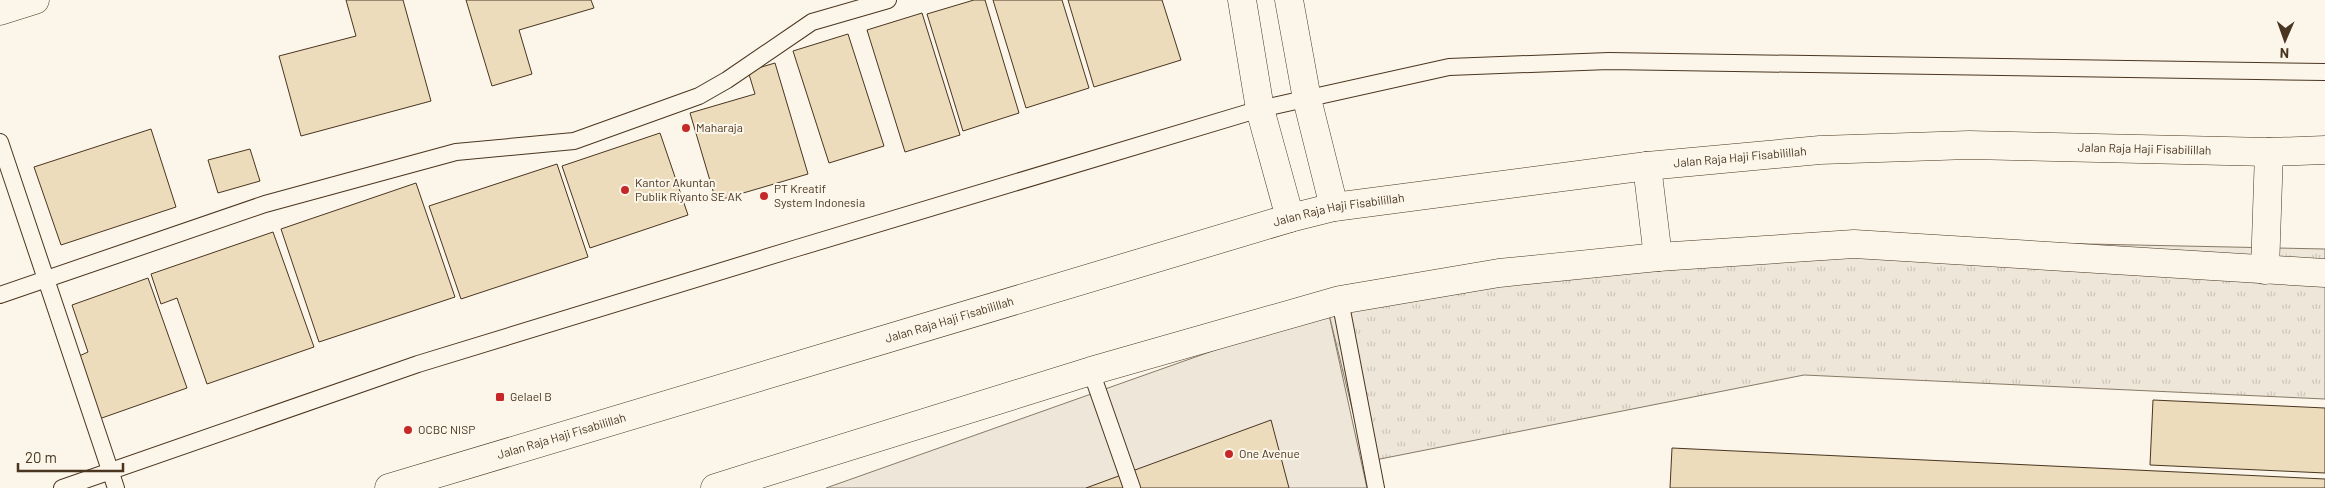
<svg xmlns="http://www.w3.org/2000/svg" width="2325" height="488" viewBox="0 0 2325 488" font-family="Barlow,sans-serif">
	<style>
		.grass { fill: #ede6d9; stroke: #887966 }
		.park { fill: url(#park-tufts); stroke: #887966 }
		.building { fill: #ecdcbc; stroke: #4a3520 }
		.lines { fill: none; stroke-linecap: round; stroke-linejoin: round }
		.lane-casing { stroke: #4a3520; stroke-width: 18 }
		.street-casing { stroke: #4a3520; stroke-width: 29 }
		.primary-casing { stroke: #4a3520; stroke-width: 29 }
		.lane { stroke: #fbf6e9; stroke-width: 16 }
		.street { stroke: #fbf6e9; stroke-width: 28 }
		.primary { stroke: #fbf6e9; stroke-width: 28 }
		.poi-dot { fill: #c62828; stroke: #fbf6e9; stroke-width: 2 }
		.labels { text-anchor: middle; stroke-width: 4; stroke-linejoin: round; paint-order: stroke }
		.poi-label { font-size: 12px; fill: #4a3520; stroke: #fbf6e9; text-anchor: start }
		.street-label { font-size: 12px; fill: #4a3520; stroke: #fbf6e9 }
	</style>
	<defs>
		<pattern id="park-tufts" width="24" height="20" patternUnits="userSpaceOnUse" patternTransform="scale(1.25)"><rect width="24" height="20" fill="#ede6d9"/><path d="M3 7l-1-3M5 7V3M7 7l1-3M15 17l-1-3M17 17v-4M19 17l1-3" fill="none" stroke="#cdc6ba"/></pattern>
	</defs>
	<rect width="100%" height="100%" fill="#fbf6e9"/>
	<path class="grass" d="M1328,310l39,178h-541z"/>
	<path class="park" d="M1993,242l332,7v150l-521,-24 -439,87 -37,-152 160,-29z"/>
	<g class="building">
		<path d="M346,0h57l28,101 -130,35 -22,-80 77,-20z"/>
		<path d="M466,0h125l3,8 -75,22 13,44 -40,12z"/>
		<path d="M974,0h11l34,113 -56,18 -36,-117z"/>
		<path d="M993,0h69l27,88 -63,20z"/>
		<path d="M1068,0h94l19,60 -87,27z"/>
		<path d="M922,13l38,122 -55,17 -38,-122z"/>
		<path d="M848,34l36,112 -55,17 -36,-112z"/>
		<path d="M775,63l33,111 -92,27 -26,-88 65,-19 -7,-23z"/>
		<path d="M151,129l25,78 -115,38 -27,-78z"/>
		<path d="M660,133l28,82 -98,33 -28,-82z"/>
		<path d="M250,149l10,32 -42,12 -10,-33z"/>
		<path d="M557,164l31,93 -127,42 -32,-93z"/>
		<path d="M416,183l39,114 -136,45 -38,-113z"/>
		<path d="M273,232l41,115 -107,37 -30,-86 -16,6 -10,-30z"/>
		<path d="M148,278l39,110 -88,31 -22,-62 11,-5 -16,-47z"/>
		<path d="M2153,400l172,8v65l-175,-8z"/>
		<path d="M1271,420l18,68h-203z"/>
		<path d="M1672,448l653,31v9h-655z"/>
	</g>
	<g class="lines">
		<defs>
			<g id="lane">
				<path d="M0,142l116,346"/>
				<path d="M0,295l265,-91 191,-52 118,-11 125,-45 28,-16 85,-58 76,-22"/>
				<path d="M1340,300l36,188"/>
				<path d="M1091,371l41,117"/>
				<path d="M62,488l356,-124 379,-116 463,-139 189,-42 160,-6 716,11"/>
			</g>
			<g id="street">
				<path d="M1242,0l18,109 30,109"/>
				<path d="M1289,0l18,99 27,108"/>
				<path d="M0,11l35,-11"/>
			</g>
			<g id="primary">
				<path d="M1647,166l11,91"/>
				<path d="M2265,270l4,-118"/>
				<path id="s1" d="M389,488l901,-270 44,-11 313,-41 173,-16 149,-5 300,7 56,-2"/>
				<path d="M715,488l376,-117 249,-71 159,-27 159,-16 196,-13 471,29"/>
			</g>
		</defs>
		<use href="#lane" class="lane-casing"/>
		<use href="#street" class="street-casing"/>
		<use href="#primary" class="primary-casing"/>
		<use href="#lane" class="lane"/>
		<use href="#street" class="street"/>
		<use href="#primary" class="primary"/>
	</g>
	<g class="poi-dot">
		<circle cx="686" cy="128" r="5"/>
		<circle cx="625" cy="190" r="5"/>
		<circle cx="764" cy="196" r="5"/>
		<rect x="495" y="392" width="10" height="10" rx="2.5"/>
		<circle cx="408" cy="430" r="5"/>
		<circle cx="1229" cy="454" r="5"/>
	</g>
	<g class="labels">
		<g class="poi-label">
			<text x="696" y="132">Maharaja</text>
			<text x="635" y="187">Kantor Akuntan<tspan x="635" dy="14">Publik Riyanto SE AK</tspan></text>
			<text x="774" y="193">PT Kreatif<tspan x="774" dy="14">System Indonesia</tspan></text>
			<text x="510" y="401">Gelael B</text>
			<text x="418" y="434">OCBC NISP</text>
			<text x="1239" y="458">One Avenue</text>
		</g>
		<g class="street-label">
			<text dy="4" stroke="none"><textPath href="#s1" startOffset="1800">Jalan Raja Haji Fisabilillah</textPath></text>
			<text dy="4" stroke="none"><textPath href="#s1" startOffset="1395">Jalan Raja Haji Fisabilillah</textPath></text>
			<text dy="4" stroke="none"><textPath href="#s1" startOffset="990">Jalan Raja Haji Fisabilillah</textPath></text>
			<text dy="4" stroke="none"><textPath href="#s1" startOffset="585">Jalan Raja Haji Fisabilillah</textPath></text>
			<text dy="4" stroke="none"><textPath href="#s1" startOffset="180">Jalan Raja Haji Fisabilillah</textPath></text>
		</g>
	</g>
	<g transform="translate(2285 40) rotate(182)" stroke="#fbf6e9" stroke-width="4" paint-order="stroke">
	<path d="M0-4L9 19L0 12L-9 19Z" fill="#4a3520"/>
	<text y="-8" font-size="14" font-weight="bold" text-anchor="middle" fill="#4a3520">N</text>
	</g>
	<path d="M18 463v8h105v-8" fill="none" stroke="#4a3520" stroke-width="2.5"/>
	<text x="25" y="463" font-size="15" fill="#4a3520" stroke="#fbf6e9" stroke-width="4" paint-order="stroke">20 m</text>
</svg>
